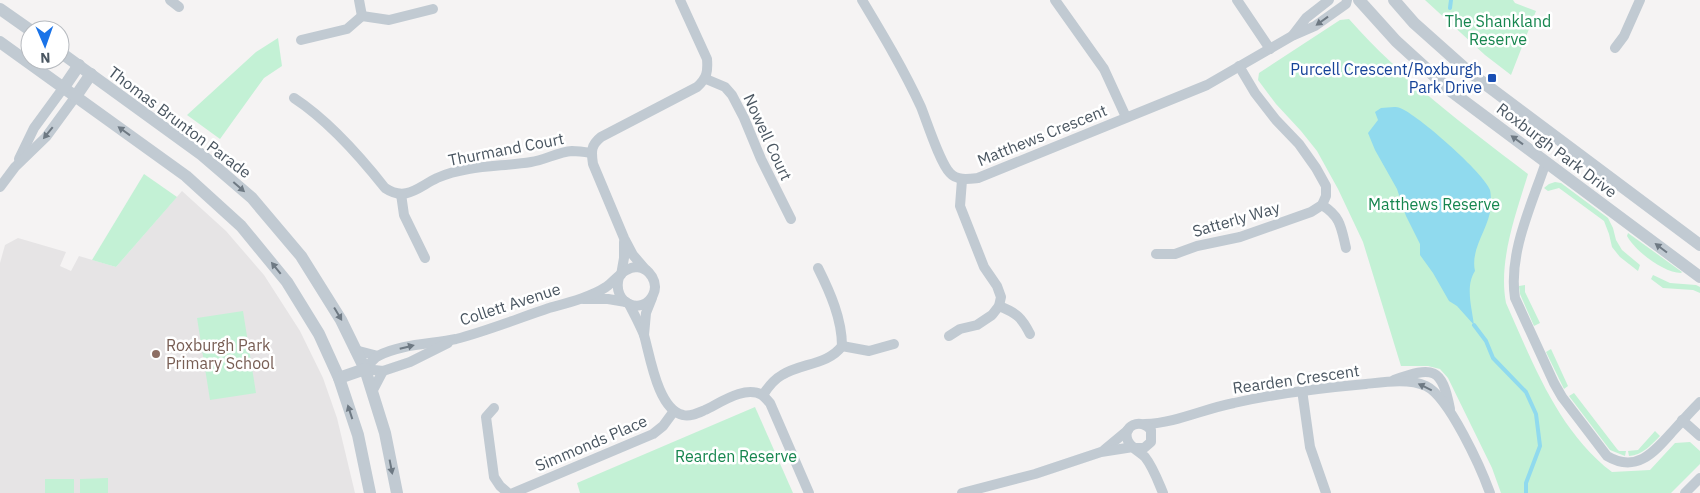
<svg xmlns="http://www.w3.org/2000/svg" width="1700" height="493" viewBox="0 0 1700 493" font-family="'IBM Plex Sans',sans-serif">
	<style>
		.education { fill: #e6e4e5 }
		.green { fill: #c3f1d5 }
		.water { fill: #90daee }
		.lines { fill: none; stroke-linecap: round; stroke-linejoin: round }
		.stream { stroke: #90daee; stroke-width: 4 }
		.minor { stroke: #c1cad2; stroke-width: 10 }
		.tertiary { stroke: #c1cad2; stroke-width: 12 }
		.oneway { fill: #6e7983 }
		.transit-dot { fill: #1a4fb4; stroke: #fff; stroke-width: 2 }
		.education-dot { fill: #8d6e63; stroke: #fff; stroke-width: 2 }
		.labels { text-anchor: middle; stroke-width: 5; stroke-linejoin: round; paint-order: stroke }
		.park-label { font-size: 16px; fill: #17864f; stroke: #fff }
		.transit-label { font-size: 16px; fill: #164399; stroke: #fff; text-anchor: end }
		.street-label { font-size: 16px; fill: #4a5661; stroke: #fff }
		.education-label { font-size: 16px; fill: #785e54; stroke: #fff; text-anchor: start }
	</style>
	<rect width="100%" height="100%" fill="#f5f3f3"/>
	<path class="education" d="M182,191l44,40 38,44 36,56 23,47 14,40 18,75h-355v-230l5,-18 13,-7 48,14 -6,14 11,5 8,-15 37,11z"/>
	<g class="green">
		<path d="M1425,0h88l2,3 21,8 -25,64 -26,-20z"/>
		<path d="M1349,19c53,60 116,107 179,155 -12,40 -30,87 -22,129 27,60 52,128 106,169l38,-2 25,-27 15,-1 10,9v13l-29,29h-170l-9,-25 -44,-90 -8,-9 -12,-3h-27l-38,-124 -25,-53 -21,-38 -16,-20 -25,-27 -18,-24 1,-7 81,-53z"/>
		<path d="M278,38l4,28 -18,12 -44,61 -33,-24 69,-63z"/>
		<path d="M144,174l33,23 -61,70 -24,-7z"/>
		<path d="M1555,182l6,1 47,35 5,10 3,12 6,10 18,15 -2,6 -18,-14 -8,-10 -3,-13 -5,-13 -45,-33 -11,3 -4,-3 5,-4z"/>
		<path d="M1628,233l54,39 -1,1c-17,0 -46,-22 -54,-37z"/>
		<path d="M1653,275l17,8 26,2 4,2v6l-7,-3 -30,-2 -12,-9z"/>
		<path d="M1525,285v7l15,31 -6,3 -14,-32 -1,-8z"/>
		<path d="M243,311l13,82 -46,7 -13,-82z"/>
		<path d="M1551,349l17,37 -4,3 -18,-37z"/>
		<path d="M1574,393l43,56 2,2h7l-1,5 -15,-6 -41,-54z"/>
		<path d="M755,407l38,86h-213l-3,-10z"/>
		<path d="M1655,431l5,5c-9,9 -17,19 -31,20l-1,-5 10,-1z"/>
		<path d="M108,478v15h-28v-14z"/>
		<rect x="45" y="479" width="29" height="14"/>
	</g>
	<path class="water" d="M1381,108c6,0 14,-2 19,0 17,6 85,66 90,82 1,4 1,11 1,16 -2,23 -21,42 -16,65 -10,15 -3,38 -1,54l-17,-19 -8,-5 -16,-28 -13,-18v-11l-14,-28 -9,-27 -22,-39 -7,-17 10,-13 -3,-8z"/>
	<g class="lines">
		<g class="stream">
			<path d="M1450,8l1,-8"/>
			<path d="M1474,325l12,16 7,17 33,34 10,22 4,32 -14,37v10"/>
		</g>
		<g class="minor">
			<path d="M170,0l9,7"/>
			<path d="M359,0l3,16"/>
			<path d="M862,0c21,35 42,70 59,107 6,15 19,56 29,66 7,8 19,6 28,5l229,-93 85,-49 23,-10 31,-22 1,-4"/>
			<path d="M1055,0l49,69 22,48"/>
			<path d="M1237,0l33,49"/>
			<path d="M362,16l27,4 44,-11"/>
			<path d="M1293,35l13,-17 23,-18"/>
			<path d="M301,40l46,-11 15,-13"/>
			<path d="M1615,48l9,-12 16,-36"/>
			<path d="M706,79l19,8 7,8 12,23 17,41 30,60"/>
			<path d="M294,98c35,23 65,57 91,90 21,14 33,-1 52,-10 30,-13 62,-11 94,-16 14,-2 27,-10 41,-11 6,0 13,1 19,2"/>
			<path d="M19,159l15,-31 30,-41"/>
			<path d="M1546,162c-14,42 -38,91 -31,136l39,85 8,14 45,59c30,18 48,-5 66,-25 9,-10 18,-20 27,-29"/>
			<path d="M0,187l15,-20 31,-30 30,-41"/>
			<path d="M401,194l3,21 21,43"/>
			<path d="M1322,205c19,12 19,22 24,43"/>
			<path d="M1156,254h19l22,-8 43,-9 71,-25 11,-7 4,-9v-10l-10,-18 -17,-24 -23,-24 -21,-27 -16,-27"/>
			<path d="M645,269l-12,-14 -9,-17 -31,-74c-2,-13 -2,-19 8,-27l96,-50c10,-9 11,-15 10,-28l-27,-59"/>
			<path d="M621,275l3,-17v-16"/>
			<path d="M583,299h25l18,3"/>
			<path d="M629,304c5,10 11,21 15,31 6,21 14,75 39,80 7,2 15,-2 22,-5 15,-7 40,-25 57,-15 3,2 5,5 8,8l39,90"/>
			<path d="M999,306c18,7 23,12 31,28"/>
			<path d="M644,335l2,-22 6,-15"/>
			<path d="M949,336l11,-7 17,-4 15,-10 7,-9 2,-9 -4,-11 -13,-19 -24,-61 2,-26"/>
			<path d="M842,346l27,5 25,-7"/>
			<path d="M355,350l23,6"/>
			<path d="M365,369c4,-4 8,-10 13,-13 22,-12 55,-12 78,-17 31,-8 63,-21 93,-31 18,-5 42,-11 57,-21 10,-7 18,-20 31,-20 13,1 22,16 16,28 -10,21 -42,9 -34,-18"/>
			<path d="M365,369l18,2 27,-9 38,-19"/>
			<path d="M1394,380c39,-14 48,-13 56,29"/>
			<path d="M1302,390l8,57 16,46"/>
			<path d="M372,392l11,-21"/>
			<path d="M763,395c5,-8 10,-15 19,-20 19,-12 46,-10 60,-29 0,-27 -12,-54 -24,-78"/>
			<path d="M494,408l-8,9 8,60 6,9 8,7"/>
			<path d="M1682,420l18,16"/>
			<path d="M1145,424c31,-1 58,-15 89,-21 43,-10 87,-15 132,-19 18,-2 43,-6 60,2 23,11 55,82 64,107"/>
			<path d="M1135,448h9l7,-6v-12c-10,-13 -30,-4 -23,11 3,7 12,11 17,16 8,10 13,24 18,36"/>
			<path d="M1104,450l24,-20"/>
			<path d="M513,493l140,-59 10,-8 11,-15"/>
			<path d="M962,493l73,-19 66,-22 32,-5"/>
			<path d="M1685,493l15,-15"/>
		</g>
		<g class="tertiary">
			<path d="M1359,0l37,41 56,51 248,185"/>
			<path d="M1394,0l20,23 55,49 231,173"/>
			<path d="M0,9l30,21"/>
			<path d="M0,42l186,134 55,50 46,56 32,52 20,44 19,57 12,58"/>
			<path d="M60,52l142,103 50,43 49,58 40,64 24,49 20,64 12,60"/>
			<path d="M64,87l15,-22"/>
			<path d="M76,96l15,-22"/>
			<path d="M339,378l26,-9"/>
		</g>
	</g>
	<defs><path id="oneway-solid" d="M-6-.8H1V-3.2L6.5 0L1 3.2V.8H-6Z" transform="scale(1.25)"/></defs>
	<g class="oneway">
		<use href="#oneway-solid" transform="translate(1322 21) rotate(144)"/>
		<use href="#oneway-solid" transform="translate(124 131) rotate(-144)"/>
		<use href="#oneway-solid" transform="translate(48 133) rotate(129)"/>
		<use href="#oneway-solid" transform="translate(1517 140) rotate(-144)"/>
		<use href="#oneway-solid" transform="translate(239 187) rotate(41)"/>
		<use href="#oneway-solid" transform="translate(1661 248) rotate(-143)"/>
		<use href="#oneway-solid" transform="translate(276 268) rotate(-129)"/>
		<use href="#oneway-solid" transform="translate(338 314) rotate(59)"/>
		<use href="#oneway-solid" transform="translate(407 347) rotate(-14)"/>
		<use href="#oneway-solid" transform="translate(1425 387) rotate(-154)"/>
		<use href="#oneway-solid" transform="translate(350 412) rotate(-108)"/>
		<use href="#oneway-solid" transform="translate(391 467) rotate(79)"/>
	</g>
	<rect class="transit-dot" x="1487" y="73" width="10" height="10" rx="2.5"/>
	<circle class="education-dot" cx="156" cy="354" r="5"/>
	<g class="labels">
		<g class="park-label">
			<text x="1498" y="27">The Shankland<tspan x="1498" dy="18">Reserve</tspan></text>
			<text x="1434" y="210">Matthews Reserve</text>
			<text x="736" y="462">Rearden Reserve</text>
		</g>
		<g class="transit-label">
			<text x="1482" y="75">Purcell Crescent/Roxburgh<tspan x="1482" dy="18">Park Drive</tspan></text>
		</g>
		<g class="street-label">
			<text transform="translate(180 122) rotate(37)" y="6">Thomas Brunton Parade</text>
			<text transform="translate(1042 135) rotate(-22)" y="6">Matthews Crescent</text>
			<text transform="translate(768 137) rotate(65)" y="6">Nowell Court</text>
			<text transform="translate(506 149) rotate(-11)" y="6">Thurmand Court</text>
			<text transform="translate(1557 150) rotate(37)" y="6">Roxburgh Park Drive</text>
			<text transform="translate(1236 219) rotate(-16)" y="6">Satterly Way</text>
			<text transform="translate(510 304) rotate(-18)" y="6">Collett Avenue</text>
			<text transform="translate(1296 379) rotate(-8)" y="6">Rearden Crescent</text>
			<text transform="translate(591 443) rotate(-23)" y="6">Simmonds Place</text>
		</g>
		<g class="education-label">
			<text x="166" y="351">Roxburgh Park<tspan x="166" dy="18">Primary School</tspan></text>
		</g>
	</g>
	<g transform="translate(45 45) rotate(178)"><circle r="24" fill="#ffffff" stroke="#b7bbc0"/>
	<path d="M0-4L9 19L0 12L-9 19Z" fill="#1a73e8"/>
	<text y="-8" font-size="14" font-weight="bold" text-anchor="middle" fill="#4a5661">N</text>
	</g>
</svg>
